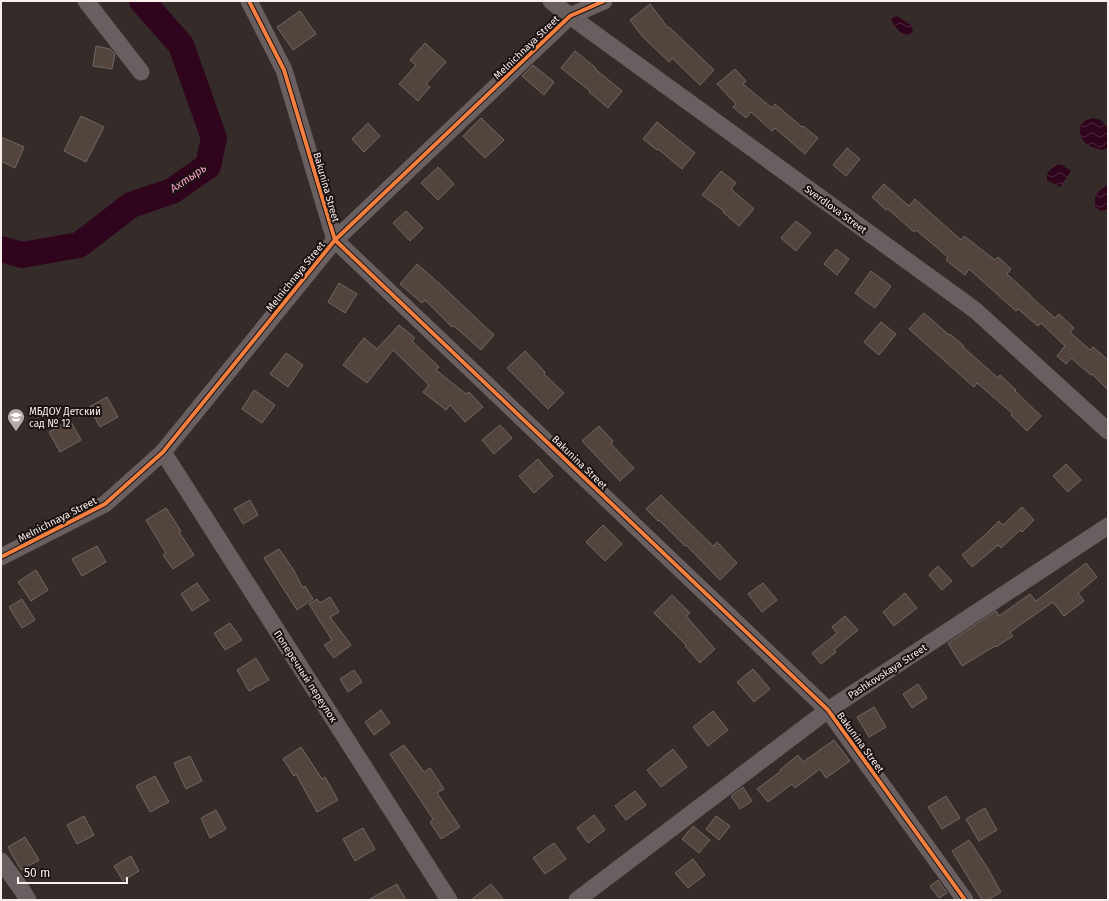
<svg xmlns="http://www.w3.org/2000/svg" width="1109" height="901" viewBox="0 0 1109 901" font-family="'Fira Sans',sans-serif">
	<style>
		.water { fill: url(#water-waves) }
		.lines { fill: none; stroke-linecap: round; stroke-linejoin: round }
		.river { stroke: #30041c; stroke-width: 26 }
		.building { fill: #53443e; stroke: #706865 }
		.minor { stroke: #6a5f60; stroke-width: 17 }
		.cycleway-casing { stroke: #1b1312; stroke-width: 6 }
		.cycleway { stroke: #f27e40; stroke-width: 4 }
		.labels { text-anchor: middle; stroke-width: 4; stroke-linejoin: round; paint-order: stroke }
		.street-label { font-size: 10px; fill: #faeeec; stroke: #1b1312 }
		.poi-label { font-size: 10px; fill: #faeeec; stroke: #1b1312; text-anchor: start }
		.water-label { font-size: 11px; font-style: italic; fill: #f9a2cb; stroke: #1b1312 }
	</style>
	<defs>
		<pattern id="water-waves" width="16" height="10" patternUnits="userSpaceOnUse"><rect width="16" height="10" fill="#30041c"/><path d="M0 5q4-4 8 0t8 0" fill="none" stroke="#4f293d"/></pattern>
	</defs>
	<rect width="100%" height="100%" fill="#352c2a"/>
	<g class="water">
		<path d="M897,16l14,9 2,6 -3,3 -7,1 -10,-11 -2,-6z"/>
		<path d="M1093,118l7,2 8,8v19l-4,3c-9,-1 -19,-4 -23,-13 -1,-3 -1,-8 -1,-11l6,-6z"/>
		<path d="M1057,164l5,1 9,6 -11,16 -13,-7v-7z"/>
		<path d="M1108,184v25l-7,2 -6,-4c-1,-14 3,-15 13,-23z"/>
	</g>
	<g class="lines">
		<path class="river" d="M1,249l21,6 57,-10 52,-40 41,-14 36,-25 6,-28 -33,-93 -39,-44"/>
	</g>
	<g class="building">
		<path d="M650,4l18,24 1,-1 45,43 -14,15 -28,-27 -3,4 -26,-25 -13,-17z"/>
		<path d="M300,11l16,23 -23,16 -16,-23z"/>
		<path d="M425,43l21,19 -20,22 4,3 -12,14 -19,-17 17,-19 -6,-5z"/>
		<path d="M96,46l14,3 5,5 -3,15 -19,-3z"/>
		<path d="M575,51l21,17 -1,1 27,22 -14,17 -19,-16 1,-1 -29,-23z"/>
		<path d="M533,65l21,17 -10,13 -22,-19z"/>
		<path d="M735,69l11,12 -3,3 29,24 3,-4 27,23 1,-1 15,12 -13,16 -30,-26 -3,3 -21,-19 -5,6 -13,-11 3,-3 -19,-20z"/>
		<path d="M81,116l23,11 -18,35 -22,-11z"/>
		<path d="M481,118l23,22 -19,18 -22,-22z"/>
		<path d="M657,122l38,31 -13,16 -24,-20 -1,1 -14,-11z"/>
		<path d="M368,123l12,13 -16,16 -12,-13z"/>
		<path d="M1,137l23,10 -9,21 -14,-7z"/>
		<path d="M847,148l13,11 -14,17 -13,-11z"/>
		<path d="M438,167l16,17 -16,16 -17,-17z"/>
		<path d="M721,171l15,12 -5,6 23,20 -15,17 -16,-14 1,-1 -22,-16z"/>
		<path d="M884,184l25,22 6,-7 46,41 3,-4 31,24 3,-3 13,12 -4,5 23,21v1l25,22 4,-4 15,14 -4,4 20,18 3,-3 15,13v30l-16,-16 -1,1 -20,-17 -5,6 -9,-8 8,-10 -24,-23 -3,3 -20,-17 -2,2 -47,-42 -4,6 -19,-15 2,-3 -32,-27 -2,2 -26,-23 -2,1 -14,-13z"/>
		<path d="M406,211l17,17 -13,13 -17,-18z"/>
		<path d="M796,221l15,12 -15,18 -15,-13z"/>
		<path d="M836,249l13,10 -12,16 -13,-11z"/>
		<path d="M417,264l24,21 53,50 -13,15 -27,-24 -2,1 -27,-27 -3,3 -22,-19z"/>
		<path d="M871,271l20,15 -16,22 -20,-15z"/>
		<path d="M339,283l18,11 -12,19 -17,-11z"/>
		<path d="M924,313l25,22 1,-1 14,12 -1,1 35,31 2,-3 16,15 -1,1 26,25 -14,15 -16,-16 1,-2 -35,-30 -3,4 -65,-58z"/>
		<path d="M881,322l15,12 -17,21 -15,-13z"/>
		<path d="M399,325l16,13 -3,3 27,26 -3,3 30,24 3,-2 14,15 -18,15 -15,-17 -4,5 -23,-18 6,-7 -36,-35 -26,33 -24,-18 21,-27 13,11z"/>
		<path d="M525,351l20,21 -1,2 20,19 -16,16 -41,-41z"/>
		<path d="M286,353l17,12 -15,22 -18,-13z"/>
		<path d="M254,390l21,15 -13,18 -20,-14z"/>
		<path d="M107,397l11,20 -18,10 -11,-20z"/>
		<path d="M70,420l11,20 -21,12 -11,-20z"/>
		<path d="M500,425l12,13 -18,16 -12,-14z"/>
		<path d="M599,426l14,15 -2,3 23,24 -14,13 -38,-40z"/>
		<path d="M538,459l15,17 -19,17 -15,-17z"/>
		<path d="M1066,464l15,16 -13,12 -15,-16z"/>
		<path d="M661,495l52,51 4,-4 20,21 -17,17 -34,-35 -1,1 -26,-26 -1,1 -12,-12z"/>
		<path d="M250,500l8,15 -15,9 -9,-15z"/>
		<path d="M1022,507l12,13 -12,12 -2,-2 -19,18 -3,-3 -26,22 -10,-12 25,-22 12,-12 4,4z"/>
		<path d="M166,508l15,23 -2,1 15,23 -21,14 -10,-14 3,-2 -20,-33z"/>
		<path d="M603,525l19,19 -17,17 -19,-19z"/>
		<path d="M97,546l9,16 -24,14 -10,-17z"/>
		<path d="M279,549l14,20 10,19 2,-2 8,13 -16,11 -33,-52z"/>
		<path d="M1086,563l11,14 -19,16 6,8 -20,15 -11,-14 -43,30 3,4 -17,11 -1,-1 -33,20 -14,-23 48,-32 3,5 31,-22 6,7z"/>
		<path d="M938,566l14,15 -10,9 -13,-15z"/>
		<path d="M36,570l12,20 -17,11 -13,-19z"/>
		<path d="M197,583l12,17 -17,11 -11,-17z"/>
		<path d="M763,583l14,17 -15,12 -14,-18z"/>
		<path d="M905,593l12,15 -23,18 -11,-14z"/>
		<path d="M672,595l18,18 -4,3 29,33 -15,14 -15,-17 1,-1 -32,-32z"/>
		<path d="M330,597l9,15 -9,5 21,28 -17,13 -10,-13 8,-5 -23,-36 8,-5 3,4z"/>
		<path d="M22,599l13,21 -13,8 -13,-21z"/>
		<path d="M845,616l13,14 -24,20 2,2 -15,12 -9,-11 25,-20 -5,-6z"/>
		<path d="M230,623l12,17 -17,10 -11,-17z"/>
		<path d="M256,658l13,22 -20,11 -12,-21z"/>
		<path d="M753,669l17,20 -16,13 -17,-20z"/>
		<path d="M354,670l8,12 -14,10 -8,-13z"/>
		<path d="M918,684l9,14 -15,10 -9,-14z"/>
		<path d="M874,707l12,20 -17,10 -12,-20z"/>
		<path d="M381,710l9,13 -16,12 -9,-13z"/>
		<path d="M713,711l15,19 -20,16 -15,-19z"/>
		<path d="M834,740l16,21 -24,17 -6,-9 -25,19 -3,-4 -24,18 -11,-13 24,-18 -1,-1 18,-15 5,7z"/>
		<path d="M404,745l20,27 6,-4 14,21 -7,4 23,34 -19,12 -11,-17 3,-3 -43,-65z"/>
		<path d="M301,747l21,32 3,-2 13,23 -21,12 -21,-38 -2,2 -11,-17z"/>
		<path d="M673,749l14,18 -26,20 -14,-17z"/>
		<path d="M190,756l12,25 -16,8 -12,-26z"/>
		<path d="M155,776l14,26 -19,10 -14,-26z"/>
		<path d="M743,787l9,14 -12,8 -9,-13z"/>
		<path d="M635,791l11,14 -20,15 -11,-14z"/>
		<path d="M946,796l14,22 -18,11 -14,-22z"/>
		<path d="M985,808l12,22 -18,11 -13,-22z"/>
		<path d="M216,810l10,19 -16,9 -9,-20z"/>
		<path d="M594,815l11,15 -17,13 -11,-15z"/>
		<path d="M84,816l10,19 -17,9 -10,-19z"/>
		<path d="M716,816l14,10 -11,14 -13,-11z"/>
		<path d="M693,826l17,14 -11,13 -17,-14z"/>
		<path d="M363,828l12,21 -20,12 -12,-22z"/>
		<path d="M25,837l14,23 -18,10 -13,-23z"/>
		<path d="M969,840l18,27 14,25 -13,8h-6l-30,-49z"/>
		<path d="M554,843l12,16 -21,15 -12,-16z"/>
		<path d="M131,856l8,15 -16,10 -9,-15z"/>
		<path d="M693,859l12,16 -17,13 -13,-15z"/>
		<path d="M938,880l9,13 -8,5 -9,-12z"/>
		<path d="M397,884l9,16h-38z"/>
		<path d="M491,884l13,16h-33z"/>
	</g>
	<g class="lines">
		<g class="minor">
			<path d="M86,1l55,71"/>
			<path d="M249,1l35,69 51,170 493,470 137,190"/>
			<path d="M551,1l19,15 405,294 133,121"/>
			<path d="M163,452l286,448"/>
			<path d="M1,557l104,-53 58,-52 172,-212 235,-224 34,-15"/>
			<path d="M1,861l21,29 6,10"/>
			<path d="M577,900l251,-190 280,-184"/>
		</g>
		<defs>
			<g id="cycleway">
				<path d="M249,1l35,69 51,170 493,470 137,190"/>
				<path d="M1,557l104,-53 58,-52 172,-212 235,-224 34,-15"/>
			</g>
		</defs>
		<use href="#cycleway" class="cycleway-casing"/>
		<use href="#cycleway" class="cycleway"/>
	</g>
	<defs>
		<symbol id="school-pin" viewBox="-11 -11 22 30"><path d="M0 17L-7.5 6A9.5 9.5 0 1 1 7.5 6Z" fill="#b5aaa8" stroke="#1b1312"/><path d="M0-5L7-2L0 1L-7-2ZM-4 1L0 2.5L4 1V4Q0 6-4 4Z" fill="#fff"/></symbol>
	</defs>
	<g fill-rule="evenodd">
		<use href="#school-pin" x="6" y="407" width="20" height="27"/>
	</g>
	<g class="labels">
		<g class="street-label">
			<text transform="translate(526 47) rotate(-44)" y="4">Melnichnaya Street</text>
			<text transform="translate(327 187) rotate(74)" y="4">Bakunina Street</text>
			<text transform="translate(836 209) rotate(36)" y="4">Sverdlova Street</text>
			<text transform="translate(295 276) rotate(-51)" y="4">Melnichnaya Street</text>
			<text transform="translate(580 462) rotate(44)" y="4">Bakunina Street</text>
			<text transform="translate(57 519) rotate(-27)" y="4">Melnichnaya Street</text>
			<text transform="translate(887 671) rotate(-33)" y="4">Pashkovskaya Street</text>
			<text transform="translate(306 676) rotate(57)" y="4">Поперечный переулок</text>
			<text transform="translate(861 742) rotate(54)" y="4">Bakunina Street</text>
		</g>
		<g class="poi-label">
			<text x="29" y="415">МБДОУ Детский<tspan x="29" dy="12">сад № 12</tspan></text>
		</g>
		<g class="water-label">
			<text transform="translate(188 178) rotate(-34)" y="4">Ахтырь</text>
		</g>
	</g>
	<rect width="1109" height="901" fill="none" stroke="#faeeec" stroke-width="4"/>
	<path d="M18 877v6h109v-6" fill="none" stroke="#faeeec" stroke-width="2"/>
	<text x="24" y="877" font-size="12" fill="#faeeec" stroke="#1b1312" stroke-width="3" paint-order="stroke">50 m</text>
</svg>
